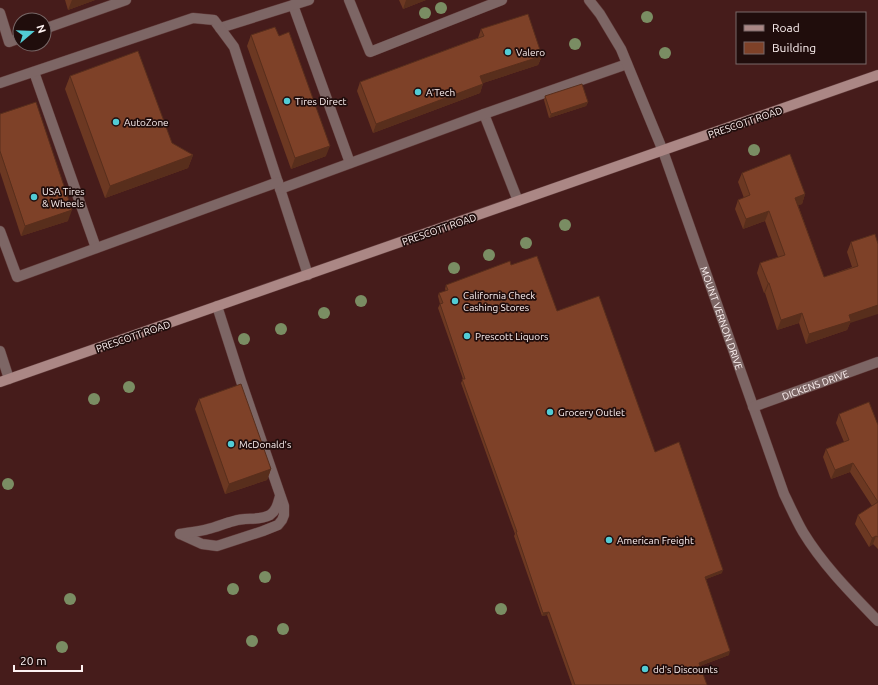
<svg xmlns="http://www.w3.org/2000/svg" width="878" height="685" viewBox="0 0 878 685" font-family="Ubuntu,sans-serif">
	<style>
		.lines { fill: none; stroke-linecap: round; stroke-linejoin: round }
		.service-casing { stroke: #603a39; stroke-width: 11 }
		.minor-casing { stroke: #603a39; stroke-width: 11 }
		.tertiary-casing { stroke: #603a39; stroke-width: 11 }
		.secondary-casing { stroke: #603a39; stroke-width: 11 }
		.service { stroke: #7d6665; stroke-width: 10 }
		.minor { stroke: #7d6665; stroke-width: 10 }
		.tertiary { stroke: #7d6665; stroke-width: 10 }
		.secondary { stroke: #ab8785; stroke-width: 10 }
		.tree { fill: #7a8d63 }
		.wall { fill: #6c3822 }
		.shaded-wall { fill: #582e1c }
		.building { fill: #7e4128; stroke: #582e1c }
		.poi-dot { fill: #52ccd5; stroke: #200d0c; stroke-width: 1.5 }
		.labels { text-anchor: middle; stroke-width: 3.5; stroke-linejoin: round; paint-order: stroke }
		.poi-label { font-size: 10px; fill: #fdf1f1; stroke: #200d0c; text-anchor: start }
		.street-label { font-size: 10px; fill: #fdf1f1; stroke: #200d0c }
	</style>
	<rect width="100%" height="100%" fill="#461c1b"/>
	<g class="lines">
		<defs>
			<g id="service">
				<path d="M349,0l21,52 132,-52"/>
				<path d="M293,5l57,158"/>
				<path d="M0,13l9,29 11,-4"/>
				<path d="M220,28l89,-28"/>
				<path d="M44,29l82,-29"/>
				<path d="M34,72l62,176"/>
				<path d="M0,83l193,-65 21,2 20,27 74,228"/>
				<path d="M484,114l34,87"/>
				<path d="M280,189l204,-75 143,-50"/>
				<path d="M0,231l17,46 261,-95"/>
				<path d="M180,534l22,10 15,2 46,-15 15,-6 4,-5 2,-5v-9l-43,-125 -24,-75"/>
				<path d="M180,534c9,-2 19,-2 28,-5 9,-2 17,-6 26,-8 12,-4 25,0 36,-6 7,-5 8,-12 10,-19"/>
			</g>
			<g id="minor">
				<path id="s1" d="M589,0l11,14 21,35 42,102 121,343c6,12 12,26 19,38 20,33 48,61 75,89"/>
				<path id="s2" d="M753,407l125,-45"/>
			</g>
			<path id="tertiary" d="M0,351l9,28"/>
			<path id="secondary" d="M0,382l878,-307"/>
		</defs>
		<use href="#service" class="service-casing"/>
		<use href="#minor" class="minor-casing"/>
		<use href="#tertiary" class="tertiary-casing"/>
		<use href="#secondary" class="secondary-casing"/>
		<use href="#service" class="service"/>
		<use href="#minor" class="minor"/>
		<use href="#tertiary" class="tertiary"/>
		<use href="#secondary" class="secondary"/>
	</g>
	<g class="tree">
		<circle cx="441" cy="8" r="6"/>
		<circle cx="425" cy="13" r="6"/>
		<circle cx="647" cy="17" r="6"/>
		<circle cx="575" cy="44" r="6"/>
		<circle cx="665" cy="53" r="6"/>
		<circle cx="754" cy="150" r="6"/>
		<circle cx="565" cy="225" r="6"/>
		<circle cx="526" cy="243" r="6"/>
		<circle cx="489" cy="255" r="6"/>
		<circle cx="454" cy="268" r="6"/>
		<circle cx="361" cy="301" r="6"/>
		<circle cx="324" cy="313" r="6"/>
		<circle cx="281" cy="329" r="6"/>
		<circle cx="244" cy="339" r="6"/>
		<circle cx="129" cy="387" r="6"/>
		<circle cx="94" cy="399" r="6"/>
		<circle cx="8" cy="484" r="6"/>
		<circle cx="265" cy="577" r="6"/>
		<circle cx="233" cy="589" r="6"/>
		<circle cx="70" cy="599" r="6"/>
		<circle cx="501" cy="609" r="6"/>
		<circle cx="283" cy="629" r="6"/>
		<circle cx="252" cy="641" r="6"/>
		<circle cx="62" cy="647" r="6"/>
	</g>
	<g class="wall">
		<path d="M65,0h30l-27,10z"/>
		<path d="M399,0h27l-23,9z"/>
		<path d="M481,29l61,27 -4,9 -55,18 -3,10 -107,40 -16,-42 3,-9 118,-44z"/>
		<path d="M251,35l28,1 47,120 -35,13 -44,-123z"/>
		<path d="M70,76l102,67 21,12 -5,13 -83,30 -40,-109z"/>
		<path d="M545,96l43,6 -2,4 -37,12 -5,-18z"/>
		<path d="M0,114l68,107 -47,15 -21,-64z"/>
		<path d="M742,173l63,21 -3,10 -4,1 26,72 28,-10 -5,-15 4,-10 24,-8 -25,89 -3,7 -41,14 -7,-21 -22,7 -12,-37h-1l-7,-20 3,-10 18,-6 -13,-36 -22,8 -8,-20 3,-9 6,-2 -6,-16z"/>
		<path d="M511,265l46,46 98,141 67,121 -16,6 23,76 -29,11 7,19h-135l-25,-70 -5,1 -28,-80 1,-2 -54,-151 2,-4 -25,-71 2,-4 -2,-8 1,-3 7,-2 -1,-2 1,-4z"/>
		<path d="M199,399l72,70 -4,11 -42,14 -30,-85z"/>
		<path d="M839,414l39,11v124l-5,-5 -4,3 -14,-23 3,-9 14,-9 -22,-34 -19,7 -8,-22 3,-8 18,-7 -8,-19z"/>
	</g>
	<g class="shaded-wall">
		<path d="M72,0h23l-27,10z"/>
		<path d="M406,0h20l-23,9z"/>
		<path d="M542,56l-4,9 -61,20 3,-9z"/>
		<path d="M483,84l-3,9 -107,40 3,-9z"/>
		<path d="M588,102l-2,4 -37,12 2,-4z"/>
		<path d="M330,146l-4,10 -35,13 4,-11z"/>
		<path d="M193,155l-5,13 -83,30 5,-12z"/>
		<path d="M805,194l-3,10 -10,4 3,-10z"/>
		<path d="M72,210l-4,11 -47,15 4,-10z"/>
		<path d="M769,211l-4,10 -22,8 3,-10z"/>
		<path d="M768,283h1l-4,10h-1z"/>
		<path d="M878,305v9l-28,9 -3,7 -41,14 3,-10 40,-19z"/>
		<path d="M802,313l-3,10 -22,7 4,-10z"/>
		<path d="M853,463l-3,9 -19,7 4,-9z"/>
		<path d="M271,469l-4,11 -42,14 4,-10z"/>
		<path d="M876,536l-3,8 -4,3 3,-9z"/>
		<path d="M723,570l-1,3 -18,7 1,-3z"/>
		<path d="M549,612l-2,3 -5,1 1,-3z"/>
		<path d="M730,651l-1,4 -32,12 2,-4z"/>
	</g>
	<g class="building">
		<path d="M528,14l14,42 -62,20 3,8 -107,40 -16,-42 124,-46 -3,-7z"/>
		<path d="M275,27l4,9 10,-4 41,114 -35,12 -44,-123z"/>
		<path d="M138,51l34,92 21,12 -83,31 -40,-110z"/>
		<path d="M582,84l6,18 -37,12 -6,-18z"/>
		<path d="M36,102l36,108 -47,16 -25,-75v-37z"/>
		<path d="M790,154l15,40 -10,4 29,79 34,-11 -7,-24 24,-8 3,10v61l-29,10 2,6 -42,13 -7,-21 -21,7 -12,-37h-1l-8,-20 25,-8 -16,-44 -23,8 -8,-19 12,-5 -8,-22z"/>
		<path d="M537,256l20,55 42,-15 56,156 24,-10 44,128 -18,7 25,74 -31,12 8,22h-132l-26,-73 -6,1 -27,-81h1l-55,-153h3l-25,-75 3,-1 -4,-10 9,-3 -2,-5 64,-24 1,4z"/>
		<path d="M241,384l30,85 -42,15 -30,-85z"/>
		<path d="M869,402l9,23v77l-25,-39 -18,7 -9,-21 23,-9 -10,-26z"/>
		<path d="M878,502v35l-2,-1 -4,2 -14,-23z"/>
	</g>
	<g class="poi-dot">
		<circle cx="508" cy="52" r="4"/>
		<circle cx="418" cy="92" r="4"/>
		<circle cx="287" cy="101" r="4"/>
		<circle cx="116" cy="122" r="4"/>
		<circle cx="34" cy="197" r="4"/>
		<circle cx="455" cy="301" r="4"/>
		<circle cx="467" cy="336" r="4"/>
		<circle cx="550" cy="412" r="4"/>
		<circle cx="231" cy="444" r="4"/>
		<circle cx="609" cy="540" r="4"/>
		<circle cx="645" cy="669" r="4"/>
	</g>
	<g class="labels">
		<g class="poi-label">
			<text x="516" y="56">Valero</text>
			<text x="426" y="96">A'Tech</text>
			<text x="295" y="105">Tires Direct</text>
			<text x="124" y="126">AutoZone</text>
			<text x="42" y="195">USA Tires<tspan x="42" dy="12">&amp; Wheels</tspan></text>
			<text x="463" y="299">California Check<tspan x="463" dy="12">Cashing Stores</tspan></text>
			<text x="475" y="340">Prescott Liquors</text>
			<text x="558" y="416">Grocery Outlet</text>
			<text x="239" y="448">McDonald's</text>
			<text x="617" y="544">American Freight</text>
			<text x="653" y="673">dd's Discounts</text>
		</g>
		<g class="street-label">
			<text transform="translate(745 122) rotate(-19)" y="4">PRESCOTT ROAD</text>
			<text transform="translate(439 229) rotate(-19)" y="4">PRESCOTT ROAD</text>
			<text dy="4" stroke="none"><textPath href="#s1" startOffset="346">MOUNT VERNON DRIVE</textPath></text>
			<text transform="translate(133 336) rotate(-19)" y="4">PRESCOTT ROAD</text>
			<text dy="4" stroke="none"><textPath href="#s2" startOffset="66">DICKENS DRIVE</textPath></text>
		</g>
	</g>
	<rect x="736" y="12" width="130" height="52" fill="#200d0c" stroke="#786868"/>
	<rect x="744" y="25" width="20" height="6" fill="#ab8785" stroke="#786868"/>
	<text x="772" y="32" font-size="12" fill="#fdf1f1">Road</text>
	<rect x="744" y="42" width="20" height="12" fill="#7e4128" stroke="#786868"/>
	<text x="772" y="52" font-size="12" fill="#fdf1f1">Building</text>
	<g transform="translate(32 32) rotate(71)"><circle r="19" fill="#200d0c" stroke="#786868"/>
	<path d="M0-3L7 15L0 10L-7 15Z" fill="#52ccd5"/>
	<text y="-6" font-size="11" font-weight="bold" text-anchor="middle" fill="#fdf1f1">N</text>
	</g>
	<path d="M14 665v6h68v-6" fill="none" stroke="#fdf1f1" stroke-width="2"/>
	<text x="20" y="665" font-size="12" fill="#fdf1f1" stroke="#200d0c" stroke-width="3" paint-order="stroke">20 m</text>
</svg>
